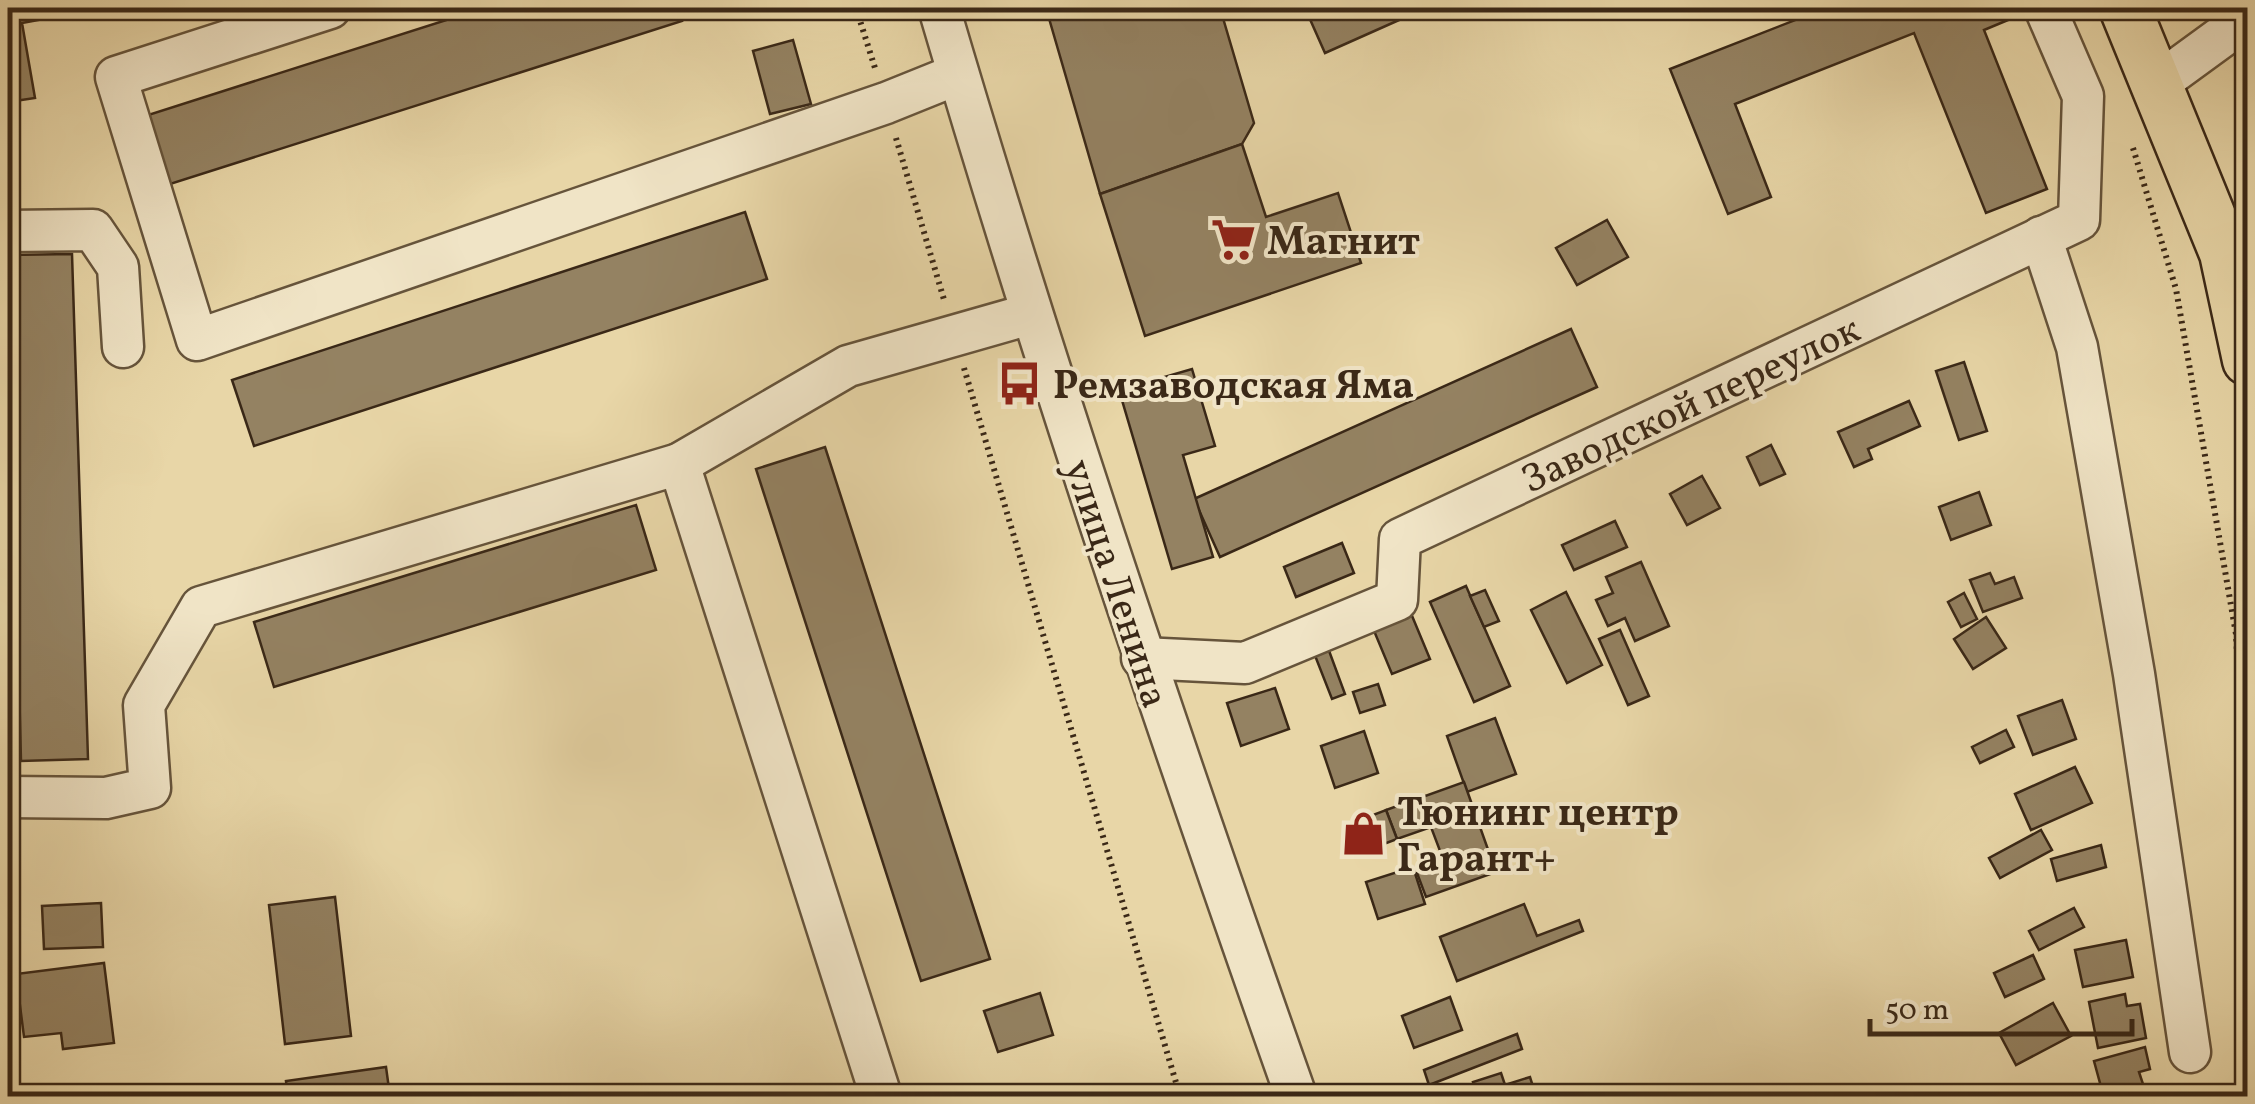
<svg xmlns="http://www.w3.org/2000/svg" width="2255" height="1104" viewBox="0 0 2255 1104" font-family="Vollkorn,serif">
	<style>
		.building { fill: #948262; stroke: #3a2817; stroke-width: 2.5 }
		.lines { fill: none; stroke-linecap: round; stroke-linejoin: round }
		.minor-casing { stroke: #66543b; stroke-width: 45 }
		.major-casing { stroke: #3a2817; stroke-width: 55 }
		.path { stroke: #3a2817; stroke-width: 6; stroke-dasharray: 2.5 5; stroke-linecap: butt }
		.minor { stroke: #f0e4c6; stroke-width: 40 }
		.major { stroke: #e8d6a7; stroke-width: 50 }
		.labels { text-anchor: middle; stroke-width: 8; stroke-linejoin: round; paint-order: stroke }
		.poi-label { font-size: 40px; font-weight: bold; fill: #3a2817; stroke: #f0e4c6; text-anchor: start }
		.street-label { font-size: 40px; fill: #3a2817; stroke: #f0e4c6 }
	</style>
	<rect width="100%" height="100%" fill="#e8d6a7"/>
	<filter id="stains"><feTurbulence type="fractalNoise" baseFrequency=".002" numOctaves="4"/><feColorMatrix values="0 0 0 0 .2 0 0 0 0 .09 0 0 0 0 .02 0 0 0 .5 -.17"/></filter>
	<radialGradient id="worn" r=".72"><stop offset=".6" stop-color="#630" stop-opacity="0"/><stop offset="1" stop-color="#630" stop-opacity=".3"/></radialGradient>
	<g class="building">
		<path d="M8,8l84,2 -70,13 13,75 -27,4z"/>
		<path d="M484,8h194l4,13 -515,164 -22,-69z"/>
		<path d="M1046,8h174l34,115 -12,21 -142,50z"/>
		<path d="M1305,8h121l-101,45z"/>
		<path d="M1826,8h177l5,12 -24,10 63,159 -61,24 -72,-180 -179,71 36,93 -43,17 -58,-145z"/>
		<path d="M793,40l18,64 -41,10 -17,-63z"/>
		<path d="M1242,144l24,73 72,-24 23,70 -216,73 -45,-142z"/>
		<path d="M745,212l22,67 -513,167 -22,-66z"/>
		<path d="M1607,220l21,37 -51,28 -21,-37z"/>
		<path d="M72,254l16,505 -67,2 -13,-506z"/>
		<path d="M1571,329l26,58 -377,170 -26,-58z"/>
		<path d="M1964,362l23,69 -28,9 -23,-69z"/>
		<path d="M1192,369l23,77 -32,9 30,102 -41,12 -53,-179z"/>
		<path d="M1909,401l11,25 -52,23 4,10 -18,8 -16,-35z"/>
		<path d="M1771,445l14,29 -25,11 -13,-28z"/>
		<path d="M825,447l165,512 -69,22 -165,-512z"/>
		<path d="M1702,476l18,32 -33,17 -17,-31z"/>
		<path d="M1979,492l12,33 -40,15 -12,-33z"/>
		<path d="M636,505l20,65 -382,117 -20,-65z"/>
		<path d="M1615,521l12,26 -53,23 -12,-25z"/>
		<path d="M1342,543l12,30 -58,24 -12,-30z"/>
		<path d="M1641,562l28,64 -34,15 -10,-23 -17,8 -12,-26 17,-7 -7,-16z"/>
		<path d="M1990,573l5,11 19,-7 8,21 -39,14 -13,-32z"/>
		<path d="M1466,586l44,100 -36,16 -44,-100z"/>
		<path d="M1485,590l14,31 -15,6 -14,-31z"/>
		<path d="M1566,592l36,73 -35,18 -36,-73z"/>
		<path d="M1964,593l13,26 -16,8 -13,-25z"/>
		<path d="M1410,611l20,48 -38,15 -20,-48z"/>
		<path d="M1986,617l20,31 -33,21 -19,-30z"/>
		<path d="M1620,630l29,66 -21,9 -29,-66z"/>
		<path d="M1328,648l17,46 -13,5 -18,-46z"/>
		<path d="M1378,684l7,21 -25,8 -7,-21z"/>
		<path d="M1275,688l14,41 -48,17 -14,-43z"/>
		<path d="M2062,700l14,39 -43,16 -15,-39z"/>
		<path d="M1495,718l21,56 -49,18 -20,-56z"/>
		<path d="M2006,730l8,17 -34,16 -8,-16z"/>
		<path d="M1364,731l14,42 -43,15 -14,-42z"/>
		<path d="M2075,767l17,36 -61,27 -16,-36z"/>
		<path d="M1464,782l32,90 -70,25 -9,-24 28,-9 -14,-37 -34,12 -11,-29z"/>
		<path d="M1386,810l11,29 -42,16 -11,-29z"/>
		<path d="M2041,830l11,20 -52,28 -11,-20z"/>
		<path d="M2101,845l5,22 -49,14 -6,-22z"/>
		<path d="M1413,867l12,37 -47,15 -12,-37z"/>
		<path d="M335,897l16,139 -66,8 -16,-139z"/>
		<path d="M101,903l2,44 -59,2 -2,-43z"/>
		<path d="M1524,904l13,32 42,-16 4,11 -126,50 -17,-44z"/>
		<path d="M2074,908l10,19 -45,23 -10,-19z"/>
		<path d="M2126,940l7,37 -50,10 -8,-37z"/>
		<path d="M2033,955l11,24 -39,18 -11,-24z"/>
		<path d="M104,963l10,80 -51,6 -2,-16 -37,4 -8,-63z"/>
		<path d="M1040,993l13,42 -55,17 -14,-41z"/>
		<path d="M2125,994l2,12 13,-2 6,34 -48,10 -9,-46z"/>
		<path d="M1450,997l12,33 -48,18 -12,-32z"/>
		<path d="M2053,1003l18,33 -55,29 -17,-32z"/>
		<path d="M1517,1034l5,15 -93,36 -5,-15z"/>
		<path d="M2145,1047l5,22 -11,3 4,12 -40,10 -9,-33z"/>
		<path d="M386,1067l4,29h-102l-2,-15z"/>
		<path d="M1501,1073l4,12 25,-8 6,19h-58l-5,-14z"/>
	</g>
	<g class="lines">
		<defs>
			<g id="minor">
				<path d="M330,8l-214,69 81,263 689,-237 72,-29"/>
				<path d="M939,8c108,367 230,728 357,1088"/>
				<path d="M2157,84l74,-54 -2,-22"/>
				<path d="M8,231l85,-1 25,37 5,80"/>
				<path d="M2041,237l36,110 57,327 56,378"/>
				<path d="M1142,658l103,5 152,-63 3,-61 679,-319 4,-124 -38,-88"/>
				<path d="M8,797l98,1 44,-10 -6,-83 57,-98 478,-143"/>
				<path d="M881,1096l-202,-632 169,-98 182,-52"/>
			</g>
			<path id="major" d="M2125,8l100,245 23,107"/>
		</defs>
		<use href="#minor" class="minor-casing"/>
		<use href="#major" class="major-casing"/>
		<g class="path">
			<path d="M856,8l19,60"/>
			<path d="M896,138l49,165"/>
			<path d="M2133,148l43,141 60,345 12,224"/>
			<path d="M964,368l216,728"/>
		</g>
		<use href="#minor" class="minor"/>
		<use href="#major" class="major"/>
	</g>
	<defs>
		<symbol id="supermarket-bare" viewBox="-9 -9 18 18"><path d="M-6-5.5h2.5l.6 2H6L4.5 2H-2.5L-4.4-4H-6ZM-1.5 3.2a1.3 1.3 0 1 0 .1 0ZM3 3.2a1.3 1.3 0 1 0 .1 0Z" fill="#8f2418" stroke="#f0e4c6" stroke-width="2.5" paint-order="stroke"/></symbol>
		<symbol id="bus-bare" viewBox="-9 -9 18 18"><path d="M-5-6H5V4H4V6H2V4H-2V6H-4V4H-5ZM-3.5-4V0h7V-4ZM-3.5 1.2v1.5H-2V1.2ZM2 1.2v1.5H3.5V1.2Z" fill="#8f2418" stroke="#f0e4c6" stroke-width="2.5" paint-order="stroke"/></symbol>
		<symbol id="shop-bare" viewBox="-9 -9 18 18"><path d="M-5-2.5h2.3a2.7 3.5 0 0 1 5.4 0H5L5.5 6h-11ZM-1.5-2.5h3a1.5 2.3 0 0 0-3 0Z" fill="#8f2418" stroke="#f0e4c6" stroke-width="2.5" paint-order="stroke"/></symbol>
	</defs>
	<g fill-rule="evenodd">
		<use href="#supermarket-bare" x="1202" y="208" width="63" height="63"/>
		<use href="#bus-bare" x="988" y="352" width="63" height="63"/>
		<use href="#shop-bare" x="1332" y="802" width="63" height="63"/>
	</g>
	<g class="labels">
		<g class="poi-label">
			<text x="1267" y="254">Магнит</text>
			<text x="1053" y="398">Ремзаводская Яма</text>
			<text x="1397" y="825">Тюнинг центр<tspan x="1397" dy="46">Гарант+</tspan></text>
		</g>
		<g class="street-label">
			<text transform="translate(1690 403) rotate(-25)" y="14">Заводской переулок</text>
			<text transform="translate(1118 583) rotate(72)" y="14">улица Ленина</text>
		</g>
	</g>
	<rect width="2255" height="1104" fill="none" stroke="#e8d6a7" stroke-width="40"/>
	<rect x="10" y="10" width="2235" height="1084" fill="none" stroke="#3a2817" stroke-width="5"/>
	<rect x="20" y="20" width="2215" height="1064" fill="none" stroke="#3a2817" stroke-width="2.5"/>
	<path d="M1870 1019v15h262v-15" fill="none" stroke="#3a2817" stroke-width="5"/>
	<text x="1885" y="1019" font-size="30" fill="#3a2817" stroke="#f0e4c6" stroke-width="8" paint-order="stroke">50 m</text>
	<rect width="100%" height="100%" filter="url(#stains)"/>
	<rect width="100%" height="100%" fill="url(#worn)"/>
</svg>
